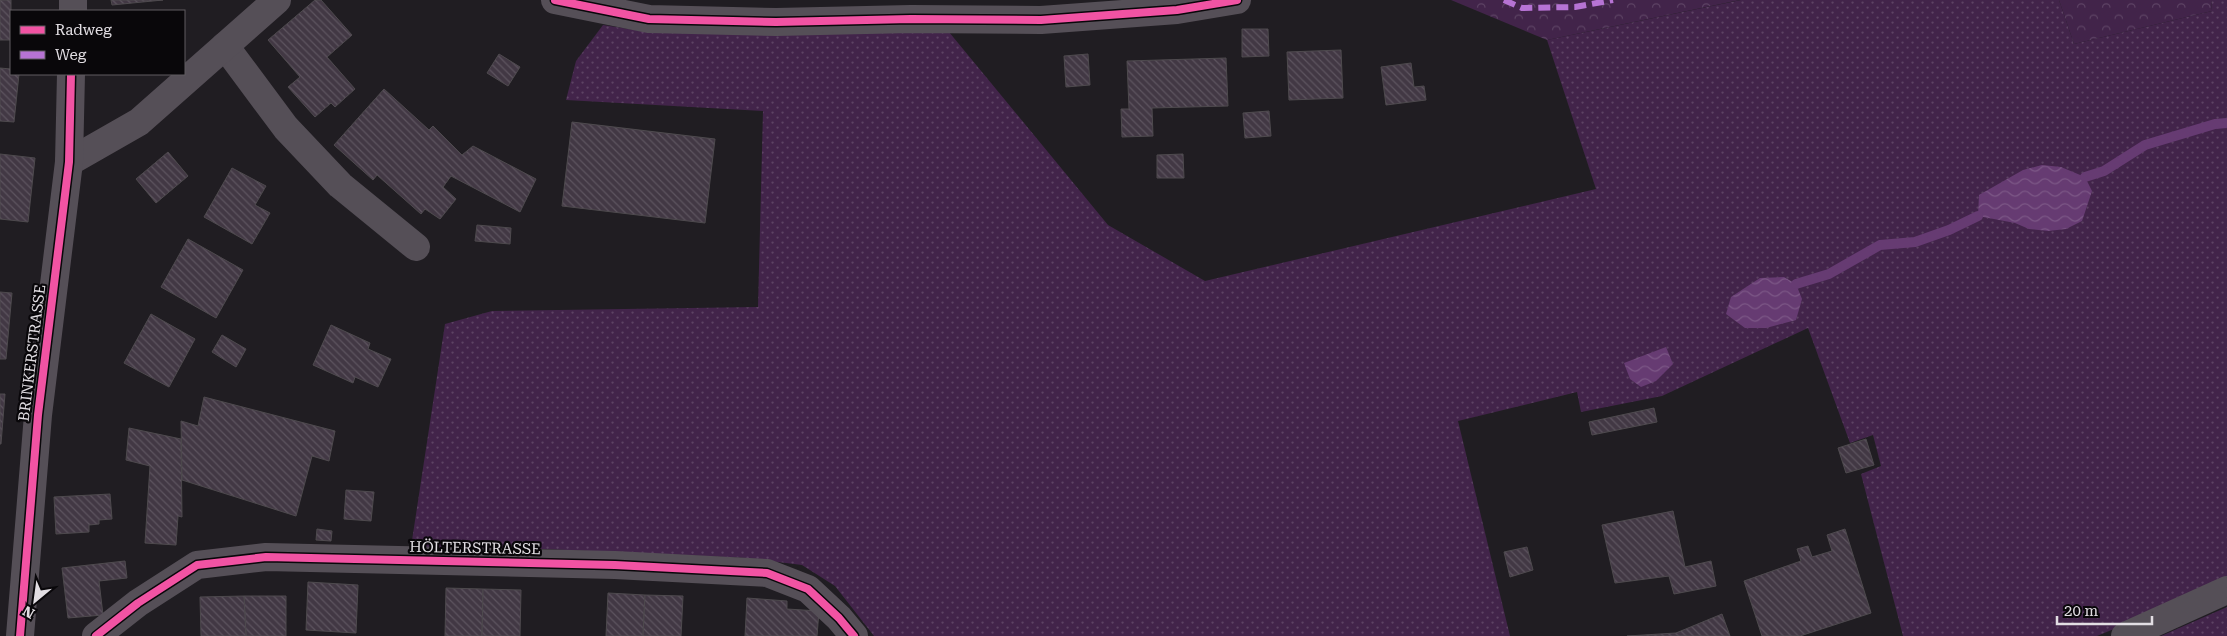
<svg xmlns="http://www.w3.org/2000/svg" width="2227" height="636" viewBox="0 0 2227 636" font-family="'Roboto Serif',serif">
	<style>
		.grass { fill: url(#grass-dots) }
		.forest { fill: url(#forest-crowns) }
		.water { fill: url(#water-waves) }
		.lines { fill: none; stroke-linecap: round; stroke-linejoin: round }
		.stream { stroke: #663b72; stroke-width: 10 }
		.building { fill: url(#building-back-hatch); stroke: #4e4a4e }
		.minor { stroke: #554f57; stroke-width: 28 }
		.quiet { stroke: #b673d3; stroke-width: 6; stroke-dasharray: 12 6; stroke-linecap: butt }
		.cycleway-casing { stroke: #09070a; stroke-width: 11 }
		.cycleway { stroke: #f153a3; stroke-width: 8 }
		.labels { text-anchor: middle; stroke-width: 4.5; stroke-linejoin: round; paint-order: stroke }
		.street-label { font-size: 15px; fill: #e2dee3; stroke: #09070a }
	</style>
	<defs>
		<pattern id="grass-dots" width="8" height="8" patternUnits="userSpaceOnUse" patternTransform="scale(1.25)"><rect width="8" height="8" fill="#42244a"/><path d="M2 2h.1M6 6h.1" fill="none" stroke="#5d4364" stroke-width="1.8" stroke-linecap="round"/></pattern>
		<pattern id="forest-crowns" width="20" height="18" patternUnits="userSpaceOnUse" patternTransform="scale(1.25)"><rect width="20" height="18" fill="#42244a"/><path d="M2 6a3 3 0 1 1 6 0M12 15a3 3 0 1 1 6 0" fill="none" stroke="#5d4364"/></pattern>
		<pattern id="water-waves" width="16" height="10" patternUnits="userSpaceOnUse" patternTransform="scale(1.25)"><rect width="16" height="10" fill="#663b72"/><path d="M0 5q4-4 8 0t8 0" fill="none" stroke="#7c5786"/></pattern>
		<pattern id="building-back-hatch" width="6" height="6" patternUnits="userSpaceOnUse" patternTransform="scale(1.25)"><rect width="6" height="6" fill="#423844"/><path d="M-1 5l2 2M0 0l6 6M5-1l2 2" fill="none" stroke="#5d545f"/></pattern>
	</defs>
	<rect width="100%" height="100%" fill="#201d22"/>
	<g class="grass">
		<path d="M1741,0h318l15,44 138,-33 -1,-11h16v582l-130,54h-194l-42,-162 20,-8 -8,-31 -23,8 -42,-115 -146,68 -81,16 -4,-20 -119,29 52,215h-636l-39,-50 -33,-21 -55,-7 -203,-9 -133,-2 34,-223 47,-13 266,-4 5,-196 -197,-11 10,-39 27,-36 45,7h301l159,193 97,56 391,-92 -49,-149z"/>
		<path d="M2227,607v29h-66z"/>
	</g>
	<g class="forest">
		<path d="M1451,0h289l-193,40z"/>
		<path d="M2059,0h152l1,11 -138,33z"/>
	</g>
	<g class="water">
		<path d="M2042,165l19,2 24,10 7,14 -10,30 -16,8 -18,2 -19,-2 -14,-6 -37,-7 1,-21 44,-25z"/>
		<path d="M1784,277l12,7 6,15 -6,21 -30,8h-21l-19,-14 5,-17 29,-19z"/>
		<path d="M1666,347l7,17 -17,17 -15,6 -11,-8 -6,-16z"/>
	</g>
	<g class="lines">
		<g class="stream">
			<path d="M2085,177l19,-6 41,-26 70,-21 12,-1"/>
			<path d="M1796,284l33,-10 51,-29 35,-3 34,-12 29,-14"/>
		</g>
	</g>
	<g class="building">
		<rect x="0" y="0" width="11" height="40"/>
		<path d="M111,0h52l-51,5z"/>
		<path d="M315,0h6l31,35 -25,22 28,32 -20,18 -4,-4 -16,14 -27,-30 12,-10 -32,-37z"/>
		<path d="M1242,29h26l1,27 -27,1z"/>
		<path d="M1341,50l2,48 -54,2 -2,-48z"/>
		<path d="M499,54l21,13 -12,19 -21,-13z"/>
		<path d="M1088,54l2,31 -24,2 -2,-31z"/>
		<path d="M1226,58l2,48 -76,2 1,28 -31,1 -1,-28h8l-2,-48z"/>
		<path d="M1411,63l3,24 10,-1 2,14 -40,5 -5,-38z"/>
		<path d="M0,68l11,1v5h8l-5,48 -14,-1z"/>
		<path d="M384,89l45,41 4,-4 29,29 11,-9 63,33 -16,33 -69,-36 -8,11 13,12 -16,20 -15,-10 -4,5 -44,-39 -4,5 -39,-35z"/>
		<path d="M1269,111l2,25 -26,2 -2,-25z"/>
		<path d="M572,122l143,17 -10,84 -143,-17z"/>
		<path d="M168,152l20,24 -32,27 -20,-24z"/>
		<path d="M0,154l35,4 -7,64 -28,-3z"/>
		<path d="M1183,154l1,24h-27v-23z"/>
		<path d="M232,168l34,18 -11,19 15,8 -18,31 -48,-27z"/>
		<path d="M477,225l34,3 -1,16 -35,-3z"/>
		<path d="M188,239l55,31 -27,48 -55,-31z"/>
		<path d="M0,292l12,1 -6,66h-6z"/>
		<path d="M151,314l44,25 -26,48 -45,-24z"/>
		<path d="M331,325l39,18 -2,6 23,10 -13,28 -23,-10 -2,6 -40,-18z"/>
		<path d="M222,335l24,14 -10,18 -24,-15z"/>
		<path d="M0,394h5l-4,50h-1z"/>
		<path d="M204,397l131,34 -6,30 -17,-5 -16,60 -114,-36 -1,-59 17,5z"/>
		<path d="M1654,408l3,14 -65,13 -3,-13z"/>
		<path d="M129,428l52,11 1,78 -4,-1 -2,29 -31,-2 5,-77 -24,-6z"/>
		<path d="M1866,439l8,26 -28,8 -8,-25z"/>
		<path d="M346,490l28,2 -3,29 -27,-2z"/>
		<path d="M110,494l2,25 -13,1v4l-10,1v7l-33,2 -2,-37z"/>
		<path d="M1673,511l12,56 26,-6 5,25 -42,8 -5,-18 -54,7 -13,-58z"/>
		<path d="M317,529l15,2 -1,10 -15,-1z"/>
		<path d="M1845,529l26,84 -71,23h-38l-18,-55 57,-20 -4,-12 11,-3 4,11 20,-6 -5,-16z"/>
		<path d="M1527,547l6,23 -23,7 -6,-25z"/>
		<path d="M125,561l2,17 -28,3 4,34 -35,3 -6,-50z"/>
		<path d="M308,582l50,3 -2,48 -50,-3z"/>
		<path d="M446,588l37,1 -1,47h-37z"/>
		<path d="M483,589l38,1 -1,46h-38z"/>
		<path d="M608,593l37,2 -2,41h-37z"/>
		<path d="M645,595l38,1 -2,40h-38z"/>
		<path d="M244,596h42v40h-40z"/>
		<path d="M244,596l2,40h-45l-1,-39z"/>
		<path d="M747,598l40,3v8l32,2 -2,25h-72z"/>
		<path d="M1722,614l8,22h-103l49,-3z"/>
	</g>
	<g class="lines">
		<g class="minor">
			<path d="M555,0l94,19 127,3 135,-3 130,1 136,-10 60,-10"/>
			<path d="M73,11v-11"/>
			<path d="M225,46l61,82 54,57 76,62"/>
			<path d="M69,162l70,-40 138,-122"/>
			<path d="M20,636l18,-221 31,-253 2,-88"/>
			<path d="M96,636l42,-33 59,-38 69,-8 349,8 152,8 41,16 31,29 15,18"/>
			<path d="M2125,636l102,-46"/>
		</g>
		<path class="quiet" d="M1504,0l18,8 53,-1 38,-7"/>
		<defs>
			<g id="cycleway">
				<path d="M555,0l94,19 127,3 135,-3 130,1 136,-10 60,-10"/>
				<path d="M20,636l18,-221 31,-253 2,-88"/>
				<path d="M96,636l42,-33 59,-38 69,-8 349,8 152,8 41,16 31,29 15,18"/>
			</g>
		</defs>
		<use href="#cycleway" class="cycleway-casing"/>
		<use href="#cycleway" class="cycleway"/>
	</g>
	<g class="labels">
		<g class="street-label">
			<text transform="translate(32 353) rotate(-83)" y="5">BRINKERSTRASSE</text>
			<text transform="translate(475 548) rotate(1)" y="5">HÖLTERSTRASSE</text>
		</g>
	</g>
	<rect x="10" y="10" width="175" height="65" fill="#09070a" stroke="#605d61"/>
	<rect x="20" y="26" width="25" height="8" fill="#f153a3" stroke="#605d61"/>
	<text x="55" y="35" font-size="15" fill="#e2dee3">Radweg</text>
	<rect x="20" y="51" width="25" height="8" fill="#b673d3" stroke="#605d61"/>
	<text x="55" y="60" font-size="15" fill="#e2dee3">Weg</text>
	<g transform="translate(35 601) rotate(209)" stroke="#09070a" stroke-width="4" paint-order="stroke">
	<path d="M0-4L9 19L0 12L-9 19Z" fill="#e2dee3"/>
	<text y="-8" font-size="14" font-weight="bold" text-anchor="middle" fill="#e2dee3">N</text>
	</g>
	<path d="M2057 616v8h95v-8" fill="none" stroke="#e2dee3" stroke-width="2.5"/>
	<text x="2064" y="616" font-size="15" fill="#e2dee3" stroke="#09070a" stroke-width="4" paint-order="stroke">20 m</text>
</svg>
